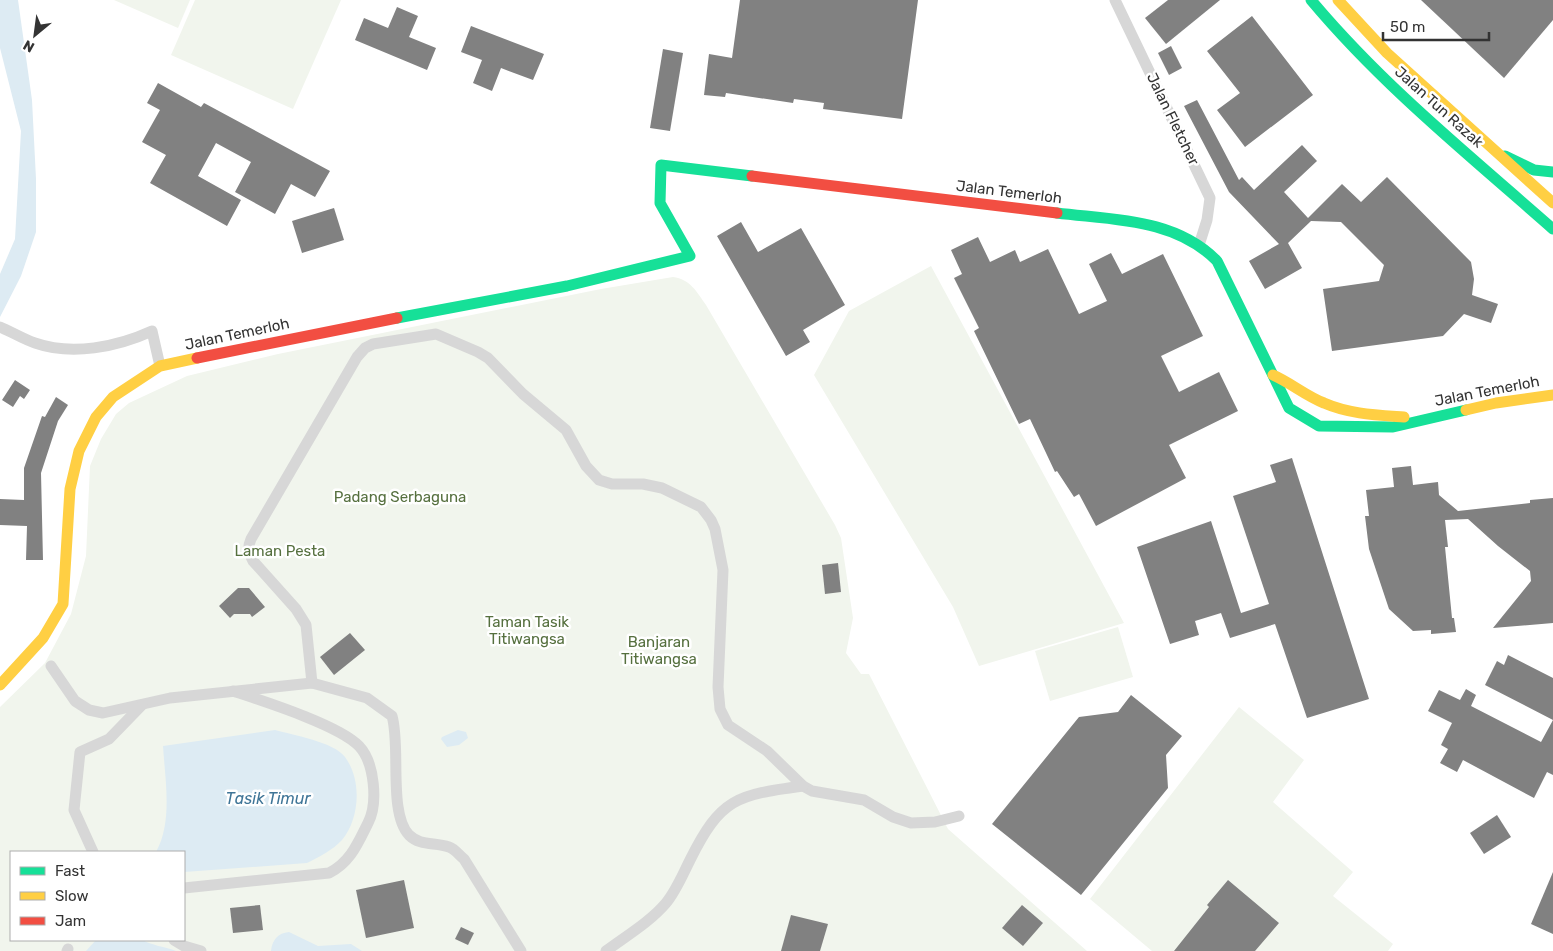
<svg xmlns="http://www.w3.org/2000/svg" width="1553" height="951" viewBox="0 0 1553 951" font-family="Rubik,sans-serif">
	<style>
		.green { fill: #f1f5ed; fill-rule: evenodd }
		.water { fill: #ddebf3 }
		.building { fill: #818181 }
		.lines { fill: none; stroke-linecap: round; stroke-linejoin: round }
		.street { stroke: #d7d7d7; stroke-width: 11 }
		.fast { stroke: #16e098; stroke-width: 11 }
		.slow { stroke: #ffcf43; stroke-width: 11 }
		.jam { stroke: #f24e42; stroke-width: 11 }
		.labels { text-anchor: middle; stroke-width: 5; stroke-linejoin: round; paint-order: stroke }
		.street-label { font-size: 15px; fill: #333; stroke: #fff }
		.park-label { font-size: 15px; fill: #56703f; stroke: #fff }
		.water-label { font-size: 16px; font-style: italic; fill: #3f7597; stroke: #fff }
	</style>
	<rect width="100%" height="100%" fill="#fff"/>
	<g class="green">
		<path d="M114,0h76l-12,28z"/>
		<path d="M195,0h146l-48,109 -122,-54z"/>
		<path d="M931,266l193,357 -145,43 -26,-59 -139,-232 35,-64z"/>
		<path d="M673,277c17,2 24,15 33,28l129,220 6,13 12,80 -7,35 15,21h8l79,155 139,122h-1087v-244l45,-44 26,-49 15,-58 4,-90 11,-27 15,-25 13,-11 58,-27 91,-22 323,-65zM11,852h173v88h-173z"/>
		<path d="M1118,627l15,50 -83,24 -15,-50z"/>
		<path d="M1239,707l65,53 -31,42 80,70 -20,24 60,48 -5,7h-236l-62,-52z"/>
	</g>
	<g class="water">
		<path d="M0,0h18l14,100 4,79v53l-15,44 -21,41v-43l15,-35 6,-108 -21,-83z"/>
		<path d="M275,730c18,5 59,12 70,27 17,23 15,61 -3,83 -9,10 -23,17 -35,23l-123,9v-20h-28c17,-30 9,-73 7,-106z"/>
		<path d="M458,730l8,2 2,6 -9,7 -12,2 -6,-8 1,-2z"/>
		<path d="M289,932l29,14 33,-2 11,7h-91c1,-11 7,-18 18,-19z"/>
		<path d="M96,940h47c7,5 23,7 33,11h-90z"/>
	</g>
	<g class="building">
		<path d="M740,0h178l-16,119 -79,-10 1,-6 -30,-4 -1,4 -67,-10 -1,4 -21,-2 5,-41 23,4z"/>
		<path d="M1168,0h52l-54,44 -21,-26z"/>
		<path d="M1421,0h132v20l-49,58z"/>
		<path d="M397,7l21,9 -9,21 27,11 -9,22 -72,-30 9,-22 24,10z"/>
		<path d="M1252,16l61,79 -68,52 -28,-37 23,-17 -33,-42z"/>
		<path d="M471,26l73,28 -11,26 -32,-12 -9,23 -19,-8 9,-23 -21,-8z"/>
		<path d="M1171,46l11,22 -13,7 -11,-22z"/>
		<path d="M663,49l20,4 -13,78 -20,-3z"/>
		<path d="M158,83l43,24 3,-4 126,68 -15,26 -24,-13 -16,30 -40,-22 16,-30 -35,-19 -18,33 43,24 -14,26 -77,-43 16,-28 -24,-13 18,-32 -13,-7z"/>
		<path d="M1197,100l42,80 3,-3 12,13 48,-45 15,16 -33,31 24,26 34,-34 19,18 26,-25 84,85 3,17 -2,16 26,9 -7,19 -27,-9 -21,22 -111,15 -9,-62 56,-8 5,-16 -43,-43 -30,-1 -23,22 14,25 -37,21 -16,-28 30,-17 -50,-52 -45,-86z"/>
		<path d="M334,208l10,32 -42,13 -10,-32z"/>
		<path d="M741,222l17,30 43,-24 44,77 -42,25 7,12 -24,14 -69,-120z"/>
		<path d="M978,237l12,25 25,-12 5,12 28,-13 31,65 28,-13 -18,-37 22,-11 11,21 41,-20 40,82 -42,20 18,36 40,-20 19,39 -69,34 17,33 -90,48 -17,-32 -5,3 -17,-26 -2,1 -25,-53 -11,5 -45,-93 5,-3 -25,-50 8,-4 -11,-24z"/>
		<path d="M15,380l15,10 -6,9 -4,-3 -7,11 -11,-7z"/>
		<path d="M56,397l12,8 -10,16 -17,52 2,87h-17l1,-34 -27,-1v-26l24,1v-32l18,-52 3,1z"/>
		<path d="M1292,458l77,241 -62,19 -32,-94 -45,14 -9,-25 -26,8 4,14 -29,9 -33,-97 74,-26 30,92 28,-9 -36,-108 43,-14 -6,-17z"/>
		<path d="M1411,466l2,19 25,-3 1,13 19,16 72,-8v-3l23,-2v125l-60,5 38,-47 -1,-10 -32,-25 -30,-27 -23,1 3,27h-3l7,71h2l2,14 -25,2v-4l-18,1 -24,-22 -20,-60 -4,-33h4l-3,-26 28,-3 -2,-19z"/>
		<path d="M838,563l3,29 -16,2 -3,-29z"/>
		<path d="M238,588h11l16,19 -13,10 -2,-3h-16l-4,4 -11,-12z"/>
		<path d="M350,633l15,17 -31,25 -14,-18z"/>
		<path d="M1508,655l45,23v97l-6,-3 -13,26 -71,-38 -6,12 -17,-9 8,-14 -7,-4 11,-22 -24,-12 11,-21 21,10 6,-11 10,6 -5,11 70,36 12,-22 -68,-35 12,-24 7,4z"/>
		<path d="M1131,695l51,41 -16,19 2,33 -87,107 -89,-71 87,-107 39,-5z"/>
		<path d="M1497,815l14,22 -27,17 -14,-21z"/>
		<path d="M1553,872v62l-22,-10z"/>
		<path d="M404,880l10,48 -48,10 -10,-48z"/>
		<path d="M1228,880l51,43 -24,28h-81l35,-44 -2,-2z"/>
		<path d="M260,905l3,25 -30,3 -3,-25z"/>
		<path d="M1022,905l21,18 -20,23 -21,-18z"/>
		<path d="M791,915l37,9 -8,27h-39z"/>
		<path d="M461,927l13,6 -6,12 -13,-6z"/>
	</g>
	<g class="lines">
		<g class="street">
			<path d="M1115,0l95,198 -3,22 -7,22"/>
			<path d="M0,327c12,5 23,12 35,16 37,13 82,4 117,-12l8,35"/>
			<path d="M51,666l24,35 14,9 14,3 67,-15 142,-15"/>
			<path d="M93,852l-19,-42 6,-58 29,-13 33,-34"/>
			<path d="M184,888l145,-15c21,-10 29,-30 39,-50 10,-19 7,-60 -9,-77 -20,-21 -96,-45 -126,-55"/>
			<path d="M174,940l10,6 17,5"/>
			<path d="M67,951l1,-2"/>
			<path d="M521,951l-57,-92c-5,-4 -9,-10 -15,-12 -14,-5 -29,-1 -40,-12 -21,-22 -8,-89 -17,-119l-25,-18 -55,-15 -6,-58 -10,-16 -43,-48c-4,-8 -6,-13 -2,-22l106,-182 8,-9 8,-4 63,-10 42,18 10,6 35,36 43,36 20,36 13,14 13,4h31l19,4 39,19 10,13 4,9 8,41 -5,117 2,22 8,16 39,26 36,35 9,5 52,9 29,17 18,6 24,-1 24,-6"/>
			<path d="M606,951c20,-15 44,-29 60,-48 10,-12 17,-29 24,-43 31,-62 46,-65 113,-74"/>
		</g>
		<g class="fast">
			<path d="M1311,0c72,86 158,155 242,229"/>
			<path d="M1505,156l29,14 19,2"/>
			<path d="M1057,213c56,7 118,5 160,48l72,147 30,18 74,1 73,-17"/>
			<path d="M397,318l170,-32 123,-30 -30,-53 1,-38 91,11"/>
		</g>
		<g class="slow">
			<path d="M1338,0l49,53 166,150"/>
			<path d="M1273,375c18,8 33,21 51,28 25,11 53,12 80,14"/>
			<path d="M1466,410l30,-7 57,-8"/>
			<path d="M0,685l43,-47 20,-34 7,-115 9,-38 17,-34 17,-20 47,-31 37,-8"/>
		</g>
		<g class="jam">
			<path d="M752,176l305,37"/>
			<path d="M197,358l200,-40"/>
		</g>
	</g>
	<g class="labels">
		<g class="street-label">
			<text transform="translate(1439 107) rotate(42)" y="5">Jalan Tun Razak</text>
			<text transform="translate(1173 119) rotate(64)" y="5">Jalan Fletcher</text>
			<text transform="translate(1009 192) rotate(7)" y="5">Jalan Temerloh</text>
			<text transform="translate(237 334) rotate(-12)" y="5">Jalan Temerloh</text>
			<text transform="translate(1487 391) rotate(-11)" y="5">Jalan Temerloh</text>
		</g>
		<g class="park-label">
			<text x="400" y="502">Padang Serbaguna</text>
			<text x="280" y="556">Laman Pesta</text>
			<text x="527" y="627">Taman Tasik<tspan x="527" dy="17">Titiwangsa</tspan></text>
			<text x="659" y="647">Banjaran<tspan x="659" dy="17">Titiwangsa</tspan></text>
		</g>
		<g class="water-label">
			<text x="268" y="804">Tasik Timur</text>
		</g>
	</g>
	<rect x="10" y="851" width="175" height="90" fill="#ffffff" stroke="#adadad"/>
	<rect x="20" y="867" width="25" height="8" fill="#16e098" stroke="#adadad"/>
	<text x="55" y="876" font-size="15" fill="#333333">Fast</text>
	<rect x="20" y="892" width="25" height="8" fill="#ffcf43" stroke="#adadad"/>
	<text x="55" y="901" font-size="15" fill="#333333">Slow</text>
	<rect x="20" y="917" width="25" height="8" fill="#f24e42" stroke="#adadad"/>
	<text x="55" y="926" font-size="15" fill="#333333">Jam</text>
	<g transform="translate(35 35) rotate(209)" stroke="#ffffff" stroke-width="4" paint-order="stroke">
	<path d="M0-4L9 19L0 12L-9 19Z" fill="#333333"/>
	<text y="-8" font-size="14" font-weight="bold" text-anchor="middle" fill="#333333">N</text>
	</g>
	<path d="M1383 32v8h106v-8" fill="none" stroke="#333333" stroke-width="2.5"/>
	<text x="1390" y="32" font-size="15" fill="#333333" stroke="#ffffff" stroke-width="4" paint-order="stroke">50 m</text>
</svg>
